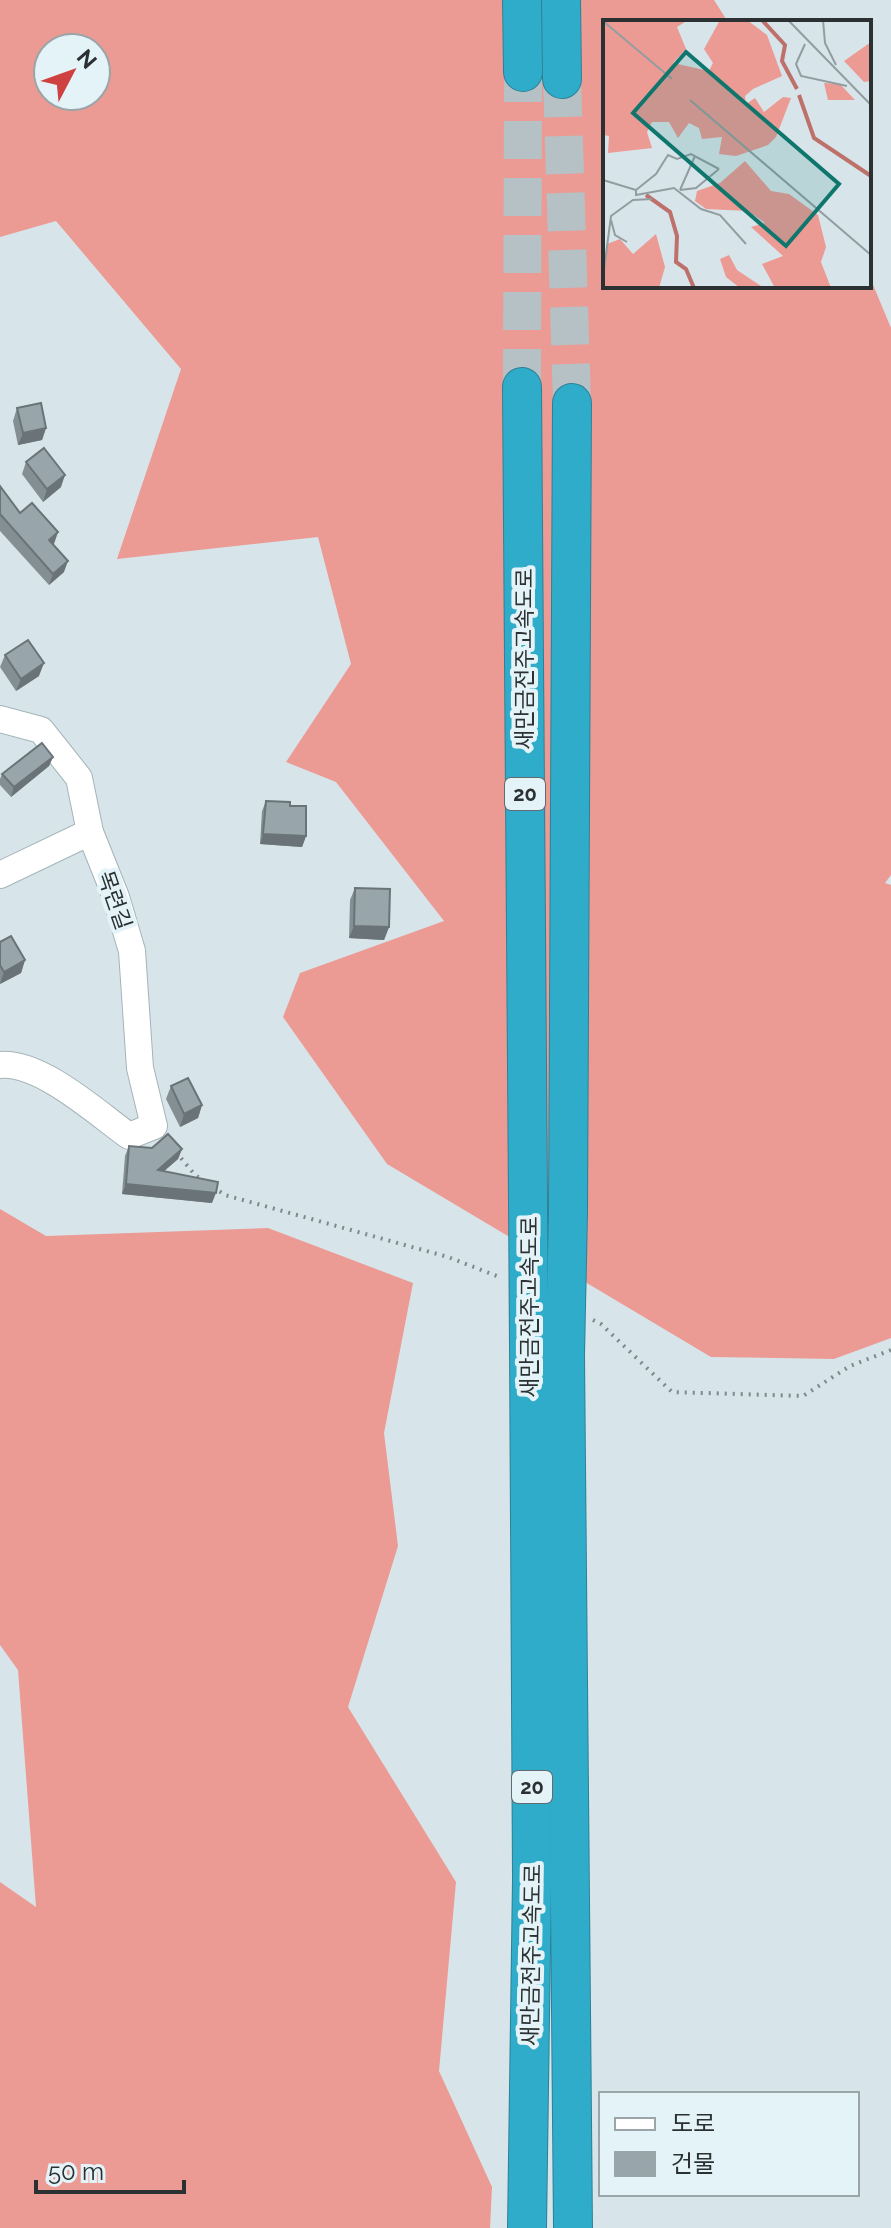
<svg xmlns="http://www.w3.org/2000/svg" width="891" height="2228" viewBox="0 0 891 2228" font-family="Raleway,'Noto Sans KR',sans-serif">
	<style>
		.forest { fill: #ec9a94; fill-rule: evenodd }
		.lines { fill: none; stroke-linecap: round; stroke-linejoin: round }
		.highway-tunnel { stroke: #b5c1c5; stroke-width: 38; stroke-dasharray: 38 19; stroke-linecap: butt }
		.minor-casing { stroke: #a5b4b8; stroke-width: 28 }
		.highway-casing { stroke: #2e8195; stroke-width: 40 }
		.path { stroke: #7f898c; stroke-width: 4; stroke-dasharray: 2 6; stroke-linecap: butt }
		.minor { stroke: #fff; stroke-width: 26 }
		.highway { stroke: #30accb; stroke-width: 38 }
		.highway-bridge-casing { stroke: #2e8195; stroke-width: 40; stroke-linecap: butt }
		.highway-bridge { stroke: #30accb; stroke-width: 38 }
		.wall { fill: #838f93 }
		.shaded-wall { fill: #6a7478 }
		.building { fill: #98a6ab; stroke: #6a7478; stroke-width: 2 }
		.labels { text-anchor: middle; stroke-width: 8; stroke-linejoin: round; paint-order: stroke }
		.shield { fill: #e4f3f8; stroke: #626b6d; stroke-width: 2 }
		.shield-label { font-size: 20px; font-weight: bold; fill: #2b3132 }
		.street-label { font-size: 22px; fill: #2b3132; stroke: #e4f3f8 }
		.inset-river { fill: none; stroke: #be706b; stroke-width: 4 }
		.inset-road { fill: none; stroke: #929da0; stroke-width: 2 }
		.view { fill: #0f766e; fill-opacity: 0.15; stroke: #0f766e; stroke-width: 4 }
		.inset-edge { fill: none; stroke: #2b3132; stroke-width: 4 }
	</style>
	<rect width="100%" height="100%" fill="#d7e5ea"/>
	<g class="forest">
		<path d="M0,0h714l14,22h-123v264h264v-11l22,53v547l-6,8 6,2v453l-57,21 -123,-2 -324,-193 -104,-147 17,-44 144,-52 -108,-139 -50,-20 65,-98 -33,-127 -201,22 64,-190 -125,-148 -56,16zM48,48h48v48h-48z"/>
		<path d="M0,1209l46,27 222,-8 145,55 -29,150 14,113 -50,161 108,175 -17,189 53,116 -2,41h-490v-346l36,25 -18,-237 -18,-25z"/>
	</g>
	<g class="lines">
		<g class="highway-tunnel">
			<path d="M562,79l10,324"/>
			<path d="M522,387l1,-315"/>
		</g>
		<defs>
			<g id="minor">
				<path d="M0,719l41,11 38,48 11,54 26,65 16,54 8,117 14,58 -25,10c-32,-23 -89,-75 -129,-71"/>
				<path d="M0,875l90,-43"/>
			</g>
			<g id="highway">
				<path d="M522,0l1,72"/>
				<path d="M561,0l1,79"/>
				<path d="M522,387l6,814"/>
				<path d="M568,1212l4,-809"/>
				<path d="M565,1355l8,873"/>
				<path d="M527,2228l5,-349 -3,-534"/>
			</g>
		</defs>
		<use href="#minor" class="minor-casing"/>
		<use href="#highway" class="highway-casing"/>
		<g class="path">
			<path d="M176,1152l19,23 8,5"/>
			<path d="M213,1187l12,8 223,62 54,21"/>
			<path d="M593,1320l8,4 71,68 131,4 47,-30 41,-16"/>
		</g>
		<use href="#minor" class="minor"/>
		<use href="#highway" class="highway"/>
		<defs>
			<g id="highway-bridge">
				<path d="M528,1201l1,144"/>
				<path d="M565,1355l3,-143"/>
			</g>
		</defs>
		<use href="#highway-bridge" class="highway-bridge-casing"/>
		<use href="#highway-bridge" class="highway-bridge"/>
	</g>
	<g class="wall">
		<path d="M17,408l29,20 -4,12 -24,5 -5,-24z"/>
		<path d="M26,462l35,25 -18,15 -21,-28z"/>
		<path d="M0,486l20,27 38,19 -5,13 11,27 -15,13 -49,-54z"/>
		<path d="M5,655l34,21 -23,15 -16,-24z"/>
		<path d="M53,757l-4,9 -38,31 -11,-12v-6l2,-5z"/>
		<path d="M266,801l24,5 16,30 -4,11 -42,-3 2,-33z"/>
		<path d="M355,888l34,39 -5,13 -35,-2 1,-38z"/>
		<path d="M0,942l25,18 -4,13 -21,11z"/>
		<path d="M171,1086l31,19 -4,13 -18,9 -14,-28z"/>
		<path d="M129,1146l53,3 -4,10 -14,12 48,32 -90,-9 3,-38z"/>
	</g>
	<g class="shaded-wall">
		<path d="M46,428l-4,12 -24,5 5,-12z"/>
		<path d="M65,475l-4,12 -18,15 4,-13z"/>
		<path d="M58,532l-4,12 -9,8 4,-12z"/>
		<path d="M68,561l-4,11 -15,13 4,-11z"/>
		<path d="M44,663l-5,13 -23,15 5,-12z"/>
		<path d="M53,757l-4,9 -38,31 3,-10z"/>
		<path d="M263,834l43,2 -4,11 -42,-3z"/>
		<path d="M354,926l35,1 -5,13 -35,-2z"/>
		<path d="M25,960l-4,13 -21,11 4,-12z"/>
		<path d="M202,1105l-4,13 -18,9 4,-13z"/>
		<path d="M182,1149l-4,10 -24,21 4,-10z"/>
		<path d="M126,1184l90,9 -4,10 -90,-9z"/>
	</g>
	<g class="building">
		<path d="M41,403l5,25 -23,5 -6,-25z"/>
		<path d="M44,448l21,27 -18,14 -21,-27z"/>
		<path d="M0,486l20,27 12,-10 26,29 -9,8 19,21 -15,13 -53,-60z"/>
		<path d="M28,640l16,23 -23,16 -16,-24z"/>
		<path d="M42,743l11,14 -39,30 -12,-13z"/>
		<path d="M266,801l24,1v4h16v30l-43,-2z"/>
		<path d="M355,888l35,1 -1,38 -35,-1z"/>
		<path d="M11,936l14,24 -21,12 -4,-7v-23z"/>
		<path d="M188,1078l14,27 -18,9 -13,-28z"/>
		<path d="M168,1134l14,15 -24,21 60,12 -2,11 -90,-9 3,-38 23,2z"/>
	</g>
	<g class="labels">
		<g class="shield">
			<rect x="505" y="778" width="40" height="32" rx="6"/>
			<rect x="512" y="1771" width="40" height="32" rx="6"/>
		</g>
		<g class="shield-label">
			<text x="525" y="801">20</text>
			<text x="532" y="1794">20</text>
		</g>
		<g class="street-label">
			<text transform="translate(524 659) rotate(-90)" y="8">새만금전주고속도로</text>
			<text transform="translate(115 900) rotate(71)" y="8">목련길</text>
			<text transform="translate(529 1307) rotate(-90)" y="8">새만금전주고속도로</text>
			<text transform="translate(531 1955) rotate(-89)" y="8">새만금전주고속도로</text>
		</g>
	</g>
	<g transform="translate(603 20)">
		<rect width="268" height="268" fill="#d7e5ea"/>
		<path d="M0,0h85l-11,7 9,22 -13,14 36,8 4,-8 -9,-14 16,-29h27l20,15 15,41 -29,13 -8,7 1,8 9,-6 9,14 19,-15 8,1 -15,39 -8,8 -32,11 -17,-2 3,-17 -20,2 -3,-11 -10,-5 -11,15 -9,-16h-17l-5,10 5,16 -44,5 1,-17 -6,-1zM268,22v39l-7,1 -20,-21zM221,63l16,1 15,16h-27zM142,141l26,30 18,3 29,21 8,32 -5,15 10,26h-56l-13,-24 21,-8 -32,-29 14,-4 -17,-12 -42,-2 -11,-8 2,-10 23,-8zM53,214l9,33 -6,21h-56l4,-44 13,-5 13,15zM126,235l8,15 27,18h-24l-14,-11 -6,-18z" fill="#ec9a94"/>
		<path class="inset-river" d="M159,0l23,25 -3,16 15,28M196,75l15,43 57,38M43,175l24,17 7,24 -1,26 10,7 8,19"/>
		<path class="inset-road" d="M185,0l83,85M220,0l2,23 11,22M0,1l69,58M202,24l-9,20 5,12 46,10M87,80l181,155M0,160l33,10v5l38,-7 27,21 19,6 26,29M33,170l20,-16 12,-19 9,4 14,-5 28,15M77,170l16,-2 23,-19M77,170l15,-34M8,200l4,15 12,7M0,257l8,-61 22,-16 19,-1"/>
		<path class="view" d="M83,32l153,132 -53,62 -153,-133z"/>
		<rect width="268" height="268" class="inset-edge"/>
	</g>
	<rect x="599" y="2092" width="260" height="104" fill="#e4f3f8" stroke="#9aa5a9" stroke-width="2"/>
	<rect x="615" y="2118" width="40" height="12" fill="#ffffff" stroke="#9aa5a9" stroke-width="2"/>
	<text x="671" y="2132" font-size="24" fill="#2b3132">도로</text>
	<rect x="615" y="2152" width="40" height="24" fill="#98a6ab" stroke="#9aa5a9" stroke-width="2"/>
	<text x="671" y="2172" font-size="24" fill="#2b3132">건물</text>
	<g transform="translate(72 72) rotate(49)"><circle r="38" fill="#e4f3f8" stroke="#9aa5a9" stroke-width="2"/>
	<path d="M0-6L14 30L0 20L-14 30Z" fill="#cf4041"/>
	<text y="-12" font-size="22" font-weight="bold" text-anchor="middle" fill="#2b3132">N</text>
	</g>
	<path d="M36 2180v12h148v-12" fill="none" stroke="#2b3132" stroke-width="4"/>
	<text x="48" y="2180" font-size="24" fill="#2b3132" stroke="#e4f3f8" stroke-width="6" paint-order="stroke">50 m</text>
</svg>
